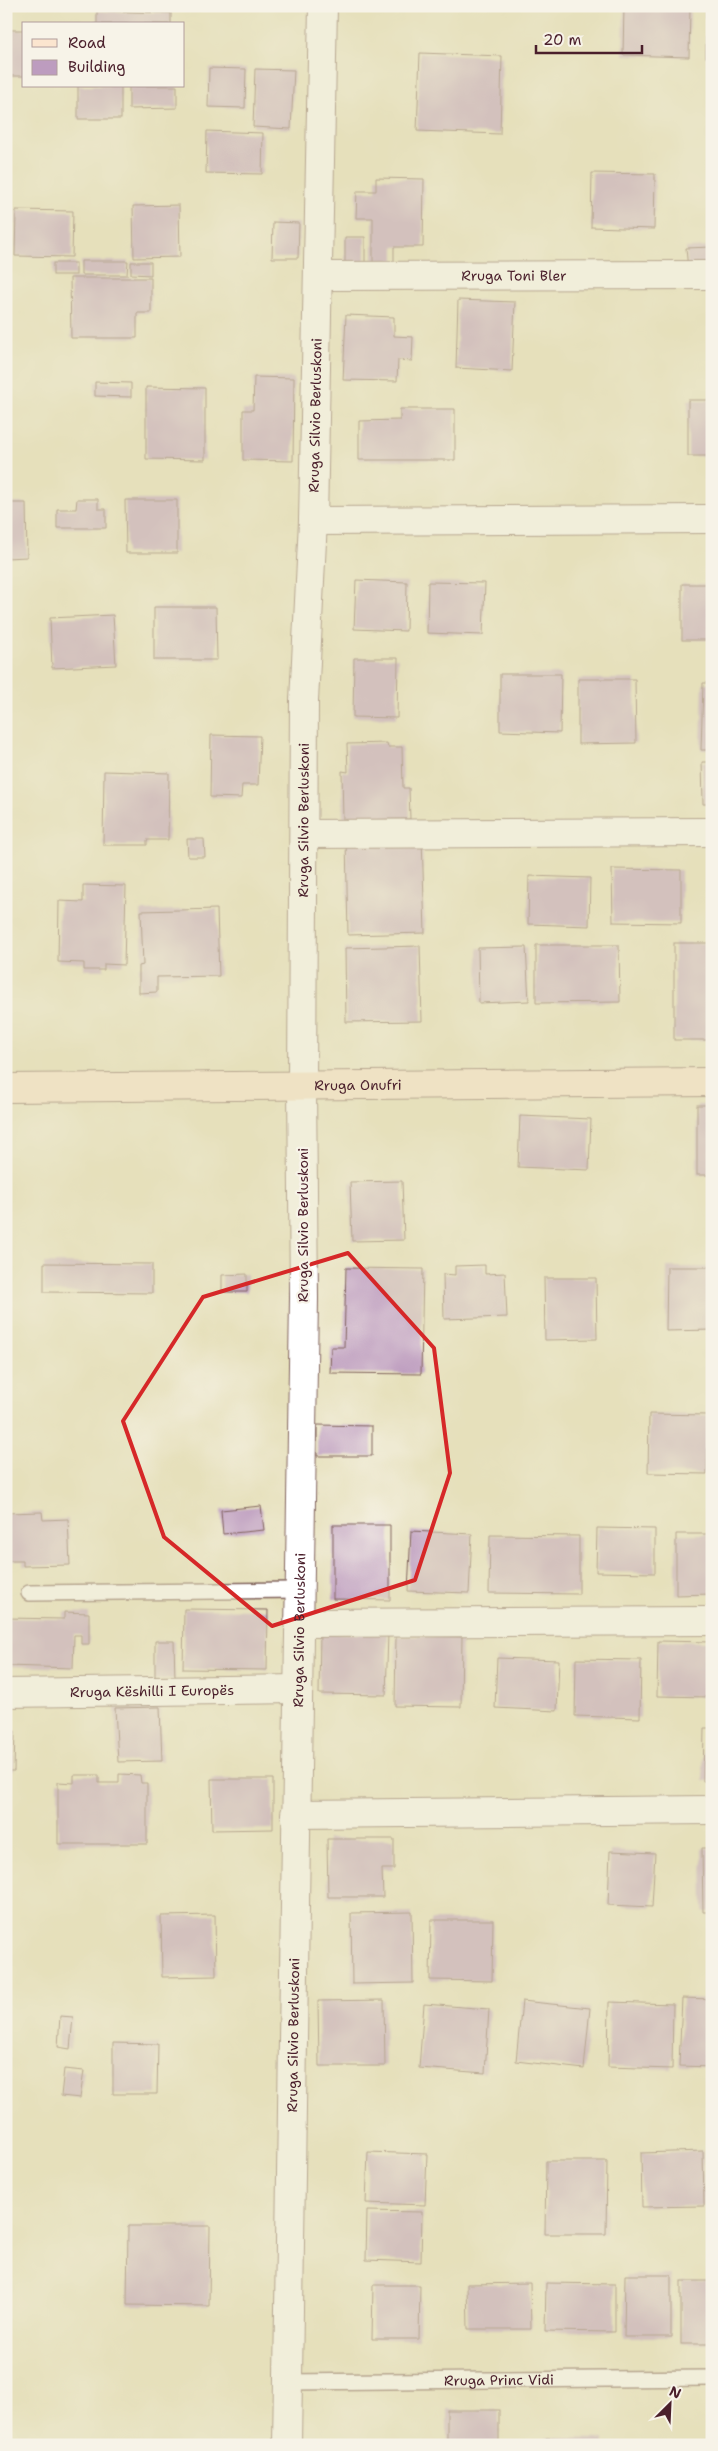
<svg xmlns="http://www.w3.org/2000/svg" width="718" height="2451" viewBox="0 0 718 2451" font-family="'Shantell Sans',sans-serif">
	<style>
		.building { fill: #bd9cbf }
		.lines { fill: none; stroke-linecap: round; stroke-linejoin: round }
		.lane-casing { stroke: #81635d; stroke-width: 18 }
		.street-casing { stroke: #81635d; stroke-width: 30 }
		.secondary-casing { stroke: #81635d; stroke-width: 30 }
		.lane { stroke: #fff; stroke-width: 15 }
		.street { stroke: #fff; stroke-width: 28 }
		.secondary { stroke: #fbe5cf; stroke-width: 28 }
		.marked { fill: none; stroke: #d62828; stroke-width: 4; stroke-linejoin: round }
		.labels { text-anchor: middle; stroke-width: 4.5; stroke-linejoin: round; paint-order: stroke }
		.street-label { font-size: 14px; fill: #4a1f2b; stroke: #f7f3e8 }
	</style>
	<rect width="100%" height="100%" fill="#f7f3e8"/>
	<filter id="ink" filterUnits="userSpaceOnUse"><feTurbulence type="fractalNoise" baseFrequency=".02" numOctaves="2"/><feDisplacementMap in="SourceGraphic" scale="10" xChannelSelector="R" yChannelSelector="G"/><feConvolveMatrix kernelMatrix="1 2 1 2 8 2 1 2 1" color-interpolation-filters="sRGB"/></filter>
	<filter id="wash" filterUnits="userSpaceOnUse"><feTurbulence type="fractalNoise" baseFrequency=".0096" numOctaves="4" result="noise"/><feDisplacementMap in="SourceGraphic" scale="20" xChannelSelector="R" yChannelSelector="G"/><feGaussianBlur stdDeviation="1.12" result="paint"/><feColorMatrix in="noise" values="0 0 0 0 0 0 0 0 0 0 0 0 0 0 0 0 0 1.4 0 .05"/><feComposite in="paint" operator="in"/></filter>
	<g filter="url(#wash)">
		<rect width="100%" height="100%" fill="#e6e0bb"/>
		<g id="blocks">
			<g class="building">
				<path d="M624,6l66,1 -1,50 -66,-2z"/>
				<rect x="706" y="6" width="6" height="51"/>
				<path d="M97,11l74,2v11h-74z"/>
				<rect x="6" y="30" width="18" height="46"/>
				<path d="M420,53l82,3 -2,78 -83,-3z"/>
				<path d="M209,68l37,1 -1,39 -37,-1z"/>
				<path d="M255,69l39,1 -3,59 -38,-2z"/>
				<rect x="78" y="86" width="43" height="33"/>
				<path d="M129,86h48v22l-48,1z"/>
				<path d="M207,131l56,2 -1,41 -56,-1z"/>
				<path d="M592,173l63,1 -1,55 -63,-2z"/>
				<path d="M376,178l48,1 -1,68h-29v19h-21v-48h-17l1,-27h19z"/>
				<path d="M179,205l1,52 -46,1 -1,-52z"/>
				<path d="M16,210l57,1 -1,46 -57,-1z"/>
				<path d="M273,222l26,1 -1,35h-26z"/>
				<path d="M345,237h20v32l-20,-1z"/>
				<path d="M712,247v22l-24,1 -2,-22z"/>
				<path d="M81,261h47l-1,14h-46z"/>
				<path d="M131,262h20v13l-20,-1z"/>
				<rect x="53" y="263" width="23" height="12"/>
				<path d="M70,278h81v35h-14v25h-66z"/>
				<path d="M458,300l57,2 -3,69 -56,-3z"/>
				<path d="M346,315l48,2v19l19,1 -1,24 -14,-1 -1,21 -54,-1z"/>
				<path d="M254,377l40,1 -1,83 -50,-1v-50h10z"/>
				<path d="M95,382l36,1v14l-36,-1z"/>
				<path d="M146,387l59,1v72l-59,-1z"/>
				<rect x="688" y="400" width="24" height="56"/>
				<path d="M400,409h55v51h-96v-39l41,-1z"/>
				<path d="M77,499h21v10h8v19h-49v-19h19z"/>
				<path d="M125,500h52v53h-51z"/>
				<path d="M6,503h20l1,54 -21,1z"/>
				<path d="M356,580l51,2 -1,49 -52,-2z"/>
				<path d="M428,582l57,1 -2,52 -56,-2z"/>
				<rect x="682" y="584" width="30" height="56"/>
				<path d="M154,607h62l1,53h-63z"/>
				<path d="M113,615l3,50 -64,3 -2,-50z"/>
				<path d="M354,658h44l-1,60 -44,-1z"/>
				<path d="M500,674h61l-1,59 -60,-2z"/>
				<path d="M578,679h57l1,64 -58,1z"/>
				<path d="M703,683h9v67h-11z"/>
				<path d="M211,735l49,1 -2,49h-16l-1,13 -31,-1z"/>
				<path d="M387,743l1,4h14l1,41h6l1,31 -67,1 -1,-49 6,1 -1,-28z"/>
				<path d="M702,762h10v42h-9z"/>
				<path d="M104,771l65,2 -1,67h-21v5h-44z"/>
				<path d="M422,838l3,95 -77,2 -2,-95z"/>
				<path d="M187,839h17l1,18h-17z"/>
				<path d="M612,869l69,1v53l-68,-1z"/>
				<path d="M529,876l61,2 -1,48 -61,-2z"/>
				<path d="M83,885l43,1 -2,79 -20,-1v6h-20v-7l-26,-1 1,-61 24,1z"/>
				<path d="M217,909l2,67 -62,1v15l-18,1v-27l4,-1 -2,-54z"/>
				<rect x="674" y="943" width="38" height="97"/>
				<path d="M536,945h83l1,57 -84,1z"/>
				<path d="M420,946l2,75 -76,1 -1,-74z"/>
				<path d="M526,947l3,54 -50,2 -1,-55z"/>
				<rect x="697" y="1105" width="15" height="70"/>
				<path d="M520,1116l71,3 -2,51 -71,-3z"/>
				<path d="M402,1181l2,59 -52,1 -2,-59z"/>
				<path d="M44,1263l108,1v29l-108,-1z"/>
				<path d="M485,1265v9l20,-1 2,44 -63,2 -1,-45 12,1v-9z"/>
				<path d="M667,1267h45v63l-46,1z"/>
				<path d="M346,1268l77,1 -2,105 -91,-1 1,-26h13z"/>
				<path d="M247,1274v18h-25v-17z"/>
				<path d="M544,1278h52l1,61 -52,1z"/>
				<path d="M649,1414l59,1 -1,59 -59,-1z"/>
				<path d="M317,1425l55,1v30h-55z"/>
				<path d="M261,1506l3,24 -41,4 -2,-24z"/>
				<path d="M42,1512l1,8 25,-1 2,46 -47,1v-5h-17v-48z"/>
				<path d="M333,1525h57v75l-57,-1z"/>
				<path d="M597,1528l58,1v44l-59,-1z"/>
				<path d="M411,1531l61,3 -3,59 -61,-2z"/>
				<path d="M676,1534h36l-1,60 -35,1z"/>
				<path d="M490,1535l89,1v58l-90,-1z"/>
				<path d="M184,1609l84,1 -1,60 -84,-1z"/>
				<path d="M64,1612l25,1v31h-8v-9h-7l-1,33 -67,-2v-48l58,1z"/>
				<path d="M320,1633l68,1 -2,61 -67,-1z"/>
				<path d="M396,1636l66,1 -1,70 -66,-1z"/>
				<path d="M155,1641h19l1,38 -20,1z"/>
				<path d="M658,1641l54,1v55l-55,-1z"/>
				<path d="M497,1658l62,2 -2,51 -62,-3z"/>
				<path d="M576,1659l65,1 -1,58 -65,-2z"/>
				<path d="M160,1707l2,54 -44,1 -3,-54z"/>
				<path d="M704,1728h8v53h-9z"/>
				<path d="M6,1731h9l-1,40h-8z"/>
				<path d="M119,1774l21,1 1,8h6v61h-89v-62l16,1v-8h25v8h20z"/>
				<path d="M211,1779h62v50l-61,1z"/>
				<path d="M327,1839h67v30h-12l1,28h-55z"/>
				<path d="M702,1848h10v64h-9z"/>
				<path d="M610,1851l45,2 -3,54 -44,-2z"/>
				<path d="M412,1912l1,71 -61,1 -1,-71z"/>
				<path d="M215,1915l1,61 -54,1 -1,-61z"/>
				<path d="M431,1920h62l-1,61 -62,-1z"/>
				<path d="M682,1998l30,1v68l-33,-1z"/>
				<path d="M384,2000l1,66h-66l-1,-65z"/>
				<path d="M522,2001l68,7 -6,61 -68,-8z"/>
				<path d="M609,2002l64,2 -1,65 -64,-2z"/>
				<path d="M424,2004l65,5 -4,64 -66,-5z"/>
				<path d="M60,2016l13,1 -3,32 -12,-2z"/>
				<path d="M113,2043l45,1 -1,50h-44z"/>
				<path d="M64,2069l20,2 -4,27 -19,-2z"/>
				<path d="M703,2151l1,55 -62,1 -1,-54z"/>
				<path d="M368,2152l59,2 -2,51 -59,-2z"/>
				<path d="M546,2161h61l-1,73h-61z"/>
				<path d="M367,2211l55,1 -1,50 -55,-2z"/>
				<path d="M128,2226h82l-1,80 -82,-1z"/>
				<path d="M625,2275h46v62h-47z"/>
				<rect x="681" y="2281" width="31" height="63"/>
				<path d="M530,2283l1,46h-63l-1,-45z"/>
				<path d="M546,2283l69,1v48l-70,-1z"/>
				<path d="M373,2285h47l-1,54h-47z"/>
				<rect x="447" y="2410" width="52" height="35"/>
				<path d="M546,2438l58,1v6h-58z"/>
			</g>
		</g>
	</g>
	<g filter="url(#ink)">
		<use href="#blocks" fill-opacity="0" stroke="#81635d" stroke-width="1"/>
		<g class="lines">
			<defs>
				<g id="lane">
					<path d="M29,1593l270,-3"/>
					<path id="s1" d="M288,2382l424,-4"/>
				</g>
				<g id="street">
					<path id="s2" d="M318,276l394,-1"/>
					<path d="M313,521l399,-2"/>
					<path d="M304,834l408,-2"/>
					<path d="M298,1623l414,-2"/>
					<path id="s3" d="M6,1693l291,-4"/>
					<path d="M295,1814l417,-4"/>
					<path id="s4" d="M287,2445l17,-1147 -2,-212 2,-385 9,-180 10,-515"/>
				</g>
				<g id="secondary">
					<path id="s5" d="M6,1088l706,-6"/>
				</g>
			</defs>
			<use href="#lane" class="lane-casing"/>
			<use href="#street" class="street-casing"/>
			<use href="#secondary" class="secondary-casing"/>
			<use href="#lane" class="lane"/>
			<use href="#street" class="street"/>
			<use href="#secondary" class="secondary"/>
		</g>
	</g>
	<path d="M0 0H718V2451H0ZM348,1253l86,95 16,125 -35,107 -143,46 -108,-89 -41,-116 80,-124z" fill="#e6e0bb" fill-opacity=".55" fill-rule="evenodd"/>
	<path class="marked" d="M348,1253l86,95 16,125 -35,107 -143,46 -108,-89 -41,-116 80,-124z"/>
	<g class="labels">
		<g class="street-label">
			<text dy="5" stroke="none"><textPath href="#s2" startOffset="196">Rruga Toni Bler</textPath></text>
			<text dy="5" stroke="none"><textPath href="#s4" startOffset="2030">Rruga Silvio Berluskoni</textPath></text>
			<text dy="5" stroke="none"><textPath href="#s4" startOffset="1625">Rruga Silvio Berluskoni</textPath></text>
			<text dy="5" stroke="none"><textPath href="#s5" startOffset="352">Rruga Onufri</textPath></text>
			<text transform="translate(303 1225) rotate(-90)" y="5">Rruga Silvio Berluskoni</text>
			<text dy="5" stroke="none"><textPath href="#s4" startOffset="815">Rruga Silvio Berluskoni</textPath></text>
			<text dy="5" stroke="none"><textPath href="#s3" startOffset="146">Rruga Këshilli I Europës</textPath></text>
			<text dy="5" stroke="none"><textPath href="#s4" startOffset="410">Rruga Silvio Berluskoni</textPath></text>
			<text dy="5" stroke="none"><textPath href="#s1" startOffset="211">Rruga Princ Vidi</textPath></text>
		</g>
	</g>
	<rect width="718" height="2451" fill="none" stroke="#f7f3e8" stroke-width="25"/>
	<rect x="22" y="22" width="162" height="65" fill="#f7f3e8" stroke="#b29e9c"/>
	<rect x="32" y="39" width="25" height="8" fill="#fbe5cf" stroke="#b29e9c"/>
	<text x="68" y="48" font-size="15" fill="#4a1f2b">Road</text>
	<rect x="32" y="60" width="25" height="15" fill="#bd9cbf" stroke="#b29e9c"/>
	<text x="68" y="72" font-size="15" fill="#4a1f2b">Building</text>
	<g transform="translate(670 2404) rotate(24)" stroke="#f7f3e8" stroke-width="4" paint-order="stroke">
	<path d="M0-4L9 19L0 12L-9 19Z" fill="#4a1f2b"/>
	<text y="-8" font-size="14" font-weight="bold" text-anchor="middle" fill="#4a1f2b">N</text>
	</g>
	<path d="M536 45v8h106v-8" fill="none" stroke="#4a1f2b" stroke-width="2.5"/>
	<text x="543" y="45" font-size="15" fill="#4a1f2b" stroke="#f7f3e8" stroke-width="4" paint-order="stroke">20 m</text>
</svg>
